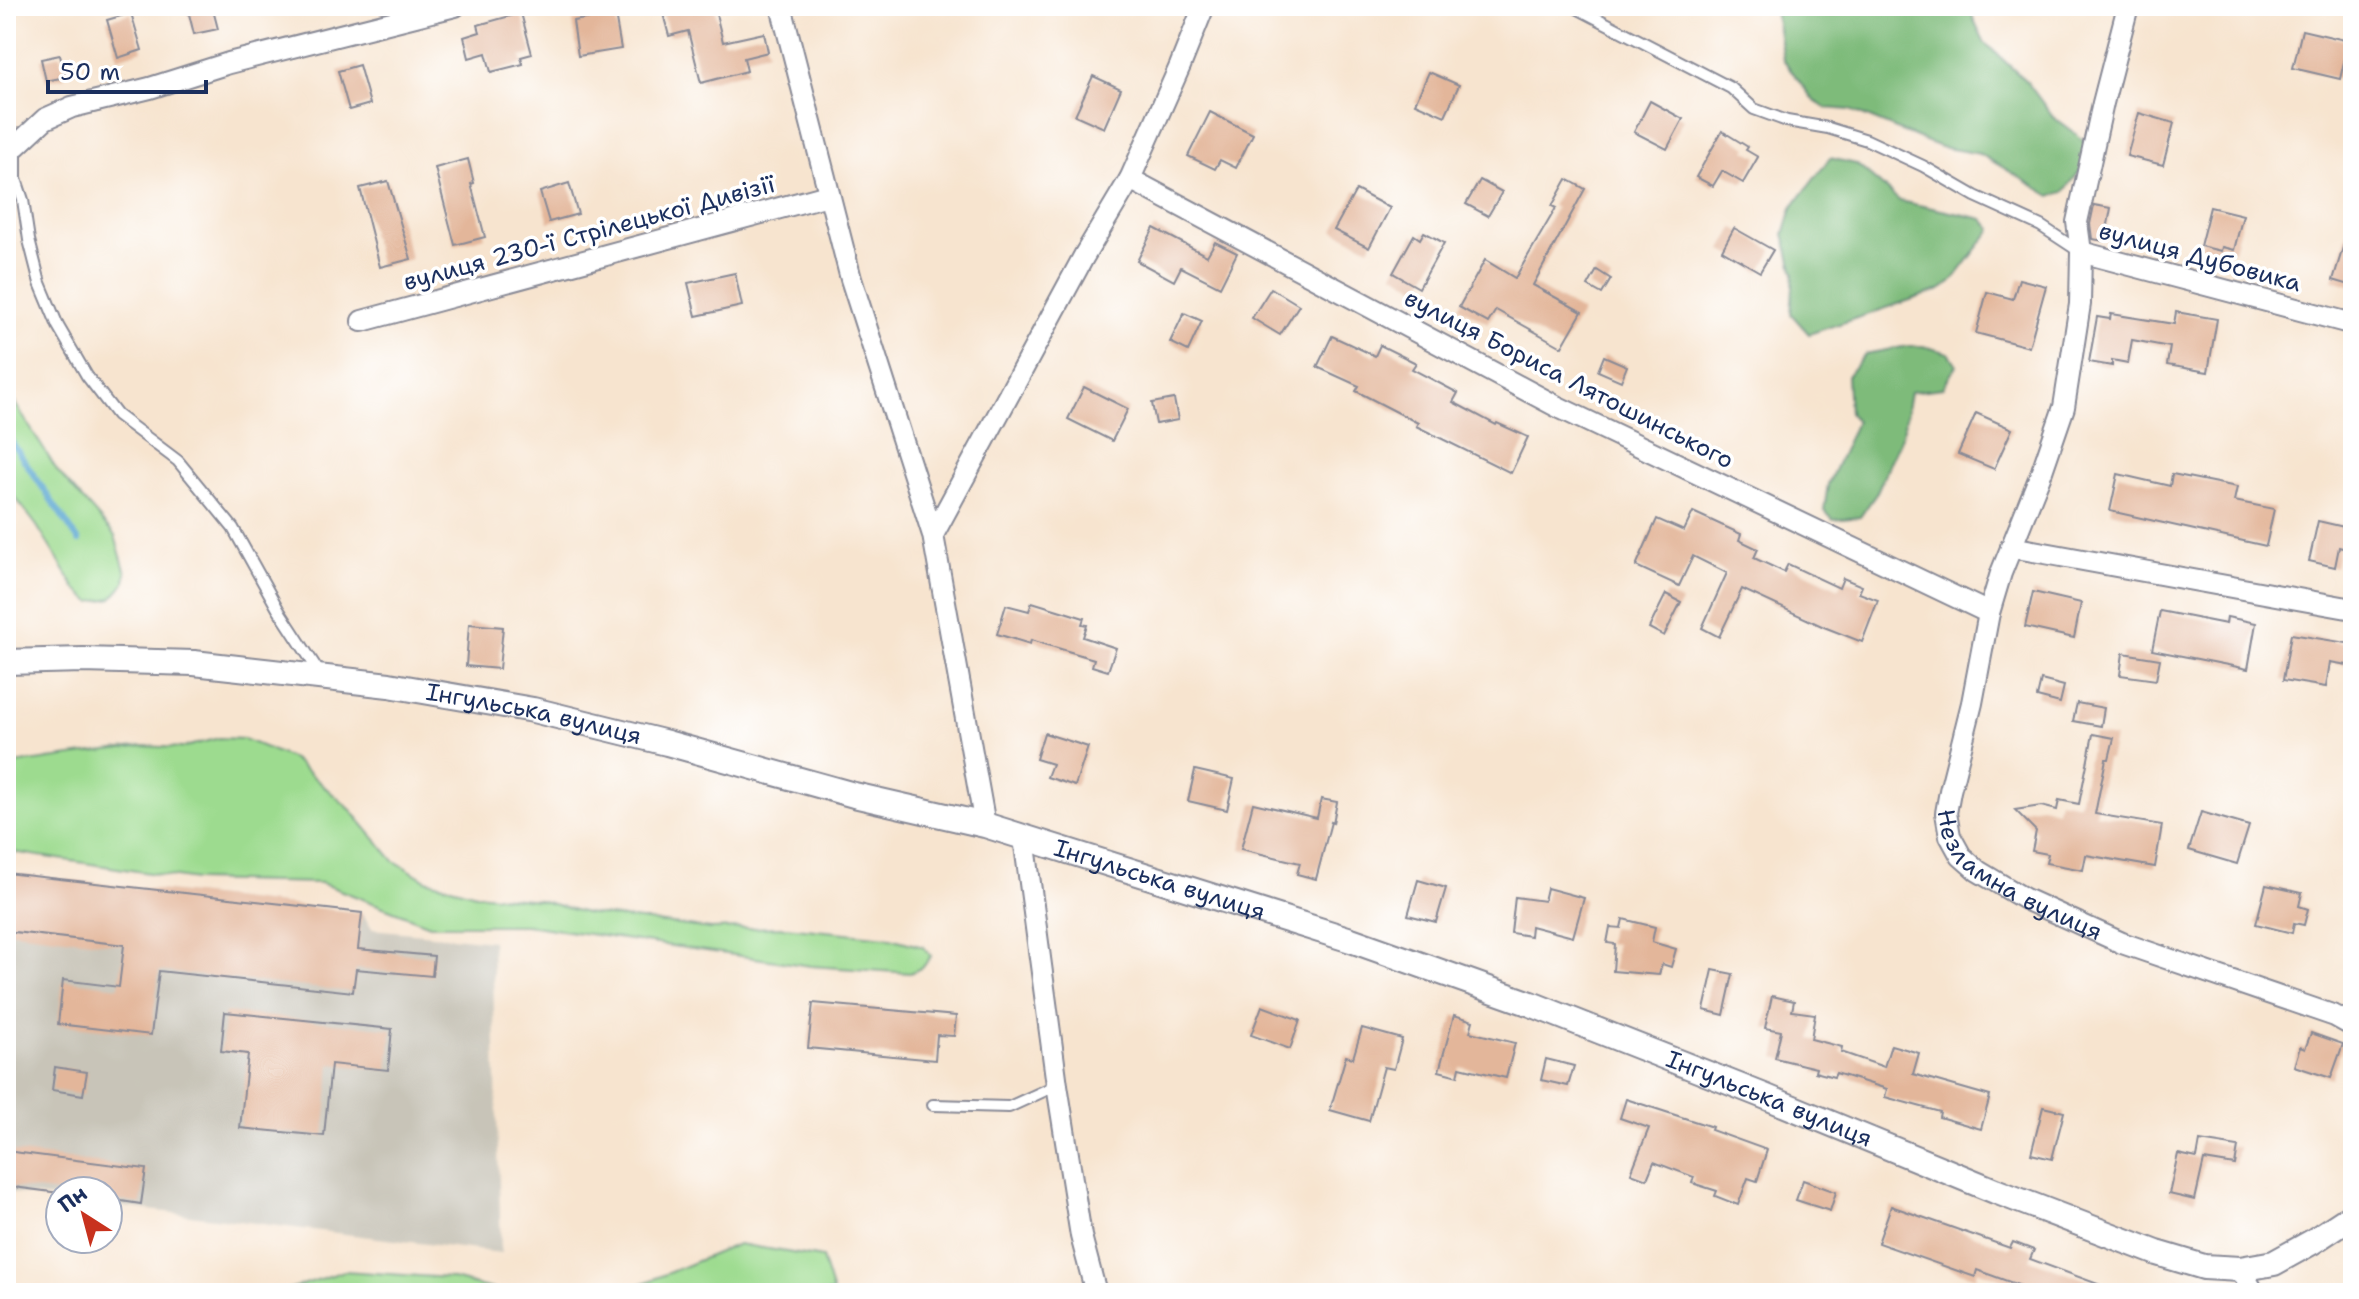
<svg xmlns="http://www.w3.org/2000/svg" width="2359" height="1299" viewBox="0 0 2359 1299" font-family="'Shantell Sans',sans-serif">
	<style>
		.industrial { fill: #c8c4b8 }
		.green { fill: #9ddb8f; stroke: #5c8576; stroke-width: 2 }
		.forest { fill: #7ebb7a; stroke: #4c756c; stroke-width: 2 }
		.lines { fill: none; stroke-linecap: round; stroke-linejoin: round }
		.stream { stroke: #57a5d0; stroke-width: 6 }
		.building { fill: #e3b69a }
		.service-casing { stroke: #898a96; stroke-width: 14 }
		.minor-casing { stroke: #898a96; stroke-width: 24 }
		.tertiary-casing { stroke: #898a96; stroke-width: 28 }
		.service { stroke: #fff; stroke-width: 10 }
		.minor { stroke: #fff; stroke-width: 20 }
		.tertiary { stroke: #fff; stroke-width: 24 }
		.labels { text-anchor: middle; stroke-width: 7; stroke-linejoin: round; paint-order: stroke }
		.street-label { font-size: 24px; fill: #1b2f5e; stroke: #fff }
	</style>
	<rect width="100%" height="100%" fill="#fff"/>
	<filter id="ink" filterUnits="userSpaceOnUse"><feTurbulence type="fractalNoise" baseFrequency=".0125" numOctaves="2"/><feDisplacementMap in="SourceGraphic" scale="16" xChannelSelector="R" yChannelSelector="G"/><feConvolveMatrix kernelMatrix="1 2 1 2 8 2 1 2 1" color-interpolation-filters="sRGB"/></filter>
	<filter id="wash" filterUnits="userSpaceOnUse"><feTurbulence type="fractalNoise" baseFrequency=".006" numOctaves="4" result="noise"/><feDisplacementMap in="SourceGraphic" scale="32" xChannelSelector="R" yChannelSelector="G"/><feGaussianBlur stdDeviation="1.8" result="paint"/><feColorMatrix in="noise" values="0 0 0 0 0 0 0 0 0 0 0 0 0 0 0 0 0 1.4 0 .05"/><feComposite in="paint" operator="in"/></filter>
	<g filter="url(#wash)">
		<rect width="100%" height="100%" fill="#f7e4cf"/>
		<path class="industrial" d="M6,873l356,40 10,16 120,12 9,312 -393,-48v-14h-48v8l-54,-7z"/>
		<g class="green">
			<path d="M6,389l52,83 57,64 11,37 -1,10 -13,15 -21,4 -15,-13 -39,-63 -31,-41z"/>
			<path d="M219,738l25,1 49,20 58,51 42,50 33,20 50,14 63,6 46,13 126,16 74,-2 102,10 36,10 8,9 -8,11 -13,6 -99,-7 -285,-41h-96l-109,-42 -126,-3 -189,-29v-86l137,-19 38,2z"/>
			<path d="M738,1244l84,14 11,35h-213z"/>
			<path d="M344,1271l105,7 58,15h-229z"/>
		</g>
		<g class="forest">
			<path d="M1774,6h196l3,12 12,25 42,39 26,35 35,26 3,13 -27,36 -13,4 -71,-42 -40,-7 -90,-37 -24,-2 -12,-7 -31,-42z"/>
			<path d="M1830,158l26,6 44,37 83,18 9,10 -41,54 -11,7 -131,44 -18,-20 3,-41 -10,-39 8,-26z"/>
			<path d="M1908,346h15l26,7 8,12 -15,23 -32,4 -7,42 -27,60 -16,23 -27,3 -9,-10 4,-26 28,-62 -7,-9 -2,-37 18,-22z"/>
		</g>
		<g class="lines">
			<path class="stream" d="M6,434l73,107"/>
		</g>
		<g id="blocks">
			<g class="building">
				<path d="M187,6h25l6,23 -24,5z"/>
				<path d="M661,6h53l9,36 41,-9 4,19 -24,6 3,13 -46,12 -13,-52 -19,5z"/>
				<path d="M131,13l11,37 -24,8 -11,-38z"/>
				<path d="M521,13l11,41 -11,3 2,7 -32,8 -5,-19 -17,5 -5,-21 16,-5 -2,-7z"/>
				<path d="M615,14l6,35 -43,7 -5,-35z"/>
				<path d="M2302,30l47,11 -9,38 -47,-11z"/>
				<path d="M60,55l5,22 -19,4 -5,-22z"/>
				<path d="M359,65l11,39 -21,6 -11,-39z"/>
				<path d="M1429,72l30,13 -14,31 -30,-13z"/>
				<path d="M1093,76l28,13 -17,39 -29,-13z"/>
				<path d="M1650,101l33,18 -16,30 -33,-17z"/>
				<path d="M1210,112l43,22 -17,34 -16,-8 -5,9 -27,-13z"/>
				<path d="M2139,113l35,10 -11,42 -36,-9z"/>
				<path d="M1722,131l26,16 -2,3 12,7 -15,26 -21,-12 -9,15 -17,-9z"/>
				<path d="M468,159l6,24 -3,1 14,53 -30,8 -20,-77z"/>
				<path d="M1567,179l18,10 -52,96 49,27 -20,35 -66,-37 -8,13 -29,-16 26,-47 30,18 41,-70 -4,-2z"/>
				<path d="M1480,180l22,12 -14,24 -22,-12z"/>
				<path d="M388,181l23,78 -31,8 -20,-79z"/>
				<path d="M569,183l9,31 -29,8 -9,-30z"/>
				<path d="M1356,190l34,18 -21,40 -35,-18z"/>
				<path d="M2094,205l17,3 -6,33 -13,-2 -2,-15z"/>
				<path d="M2210,207l33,8 -9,35 -12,-3 -1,4 -21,-5z"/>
				<path d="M1154,228l53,28 8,-14 22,11 -17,34 -39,-20 -7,14 -37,-20z"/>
				<path d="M1734,228l39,22 -13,22 -38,-22z"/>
				<path d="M2349,228l4,1v57l-20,-6z"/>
				<path d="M1424,232l20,11 -25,45 -26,-15 21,-38 6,4z"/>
				<path d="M1597,270l14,9 -9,15 -14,-8z"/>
				<path d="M735,273l7,33 -46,10 -8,-33z"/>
				<path d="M2019,279l27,7 -17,61 -53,-14 11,-41 26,7z"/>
				<path d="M1271,288l28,17 -19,30 -28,-17z"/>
				<path d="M2176,312l41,7 -9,53 -41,-7 3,-18 -38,-7 -4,23 -16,-3v6l-23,-4 8,-45 13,2 1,-5 63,10z"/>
				<path d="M1184,313l18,8 -14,30 -18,-9z"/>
				<path d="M1332,336l43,20 5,-11 36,18 -4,6 46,24 -5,9 43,23 1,-2 31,14 -17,36 -95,-47 2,-3 -62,-32 3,-5 -42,-19z"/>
				<path d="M1604,356l23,10 -6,15 -23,-10z"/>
				<path d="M1084,387l44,22 -16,32 -44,-22z"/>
				<path d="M1174,399l4,21 -22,4 -4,-21z"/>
				<path d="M1976,413l36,16 -18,40 -36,-15z"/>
				<path d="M2118,474l52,12 2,-12 65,13 -3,14 40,8 -8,37 -156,-35z"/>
				<path d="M1693,512l48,22 -2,6 19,9 -4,9 30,14 4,-8 51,24 4,-10 19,8 -3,7 19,7 -16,42 -38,-15 -82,-38 -23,48 -17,-9 25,-55 -34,-17 -14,30 -43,-20 21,-47 27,12z"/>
				<path d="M2318,521l35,8v22l-14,-4 -4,20 -26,-6z"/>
				<path d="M2033,592l48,11 -7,35 -49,-11z"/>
				<path d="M1666,594l15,8 -17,34 -15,-8z"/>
				<path d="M1032,602l52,16 -2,6 5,1 -4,12 33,11 -8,23 -16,-5 2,-7 -63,-19 -1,4 -33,-10 9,-29 23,6z"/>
				<path d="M2160,611l66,13 1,-7 29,6 -8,46 -96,-19z"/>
				<path d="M469,624l34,3 -4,42 -33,-3z"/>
				<path d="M2291,634l62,10v22l-23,-4 -4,25 -43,-7z"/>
				<path d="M2123,653l37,6 -4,21 -36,-5z"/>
				<path d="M2041,680l23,6 -4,17 -23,-6z"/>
				<path d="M2077,703l27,5 -3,18 -28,-5z"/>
				<path d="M1044,733l44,14 -13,39 -28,-9 5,-13 -16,-5z"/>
				<path d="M2093,734l21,4 -5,21h-3l-11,55 67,11 -7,42 -69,-12 -3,15 -37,-7 2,-9 -16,-3 4,-20 -21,-21 26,-4 16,4 2,-10 20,4z"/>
				<path d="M1195,770l39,9 -7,31 -39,-9z"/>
				<path d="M1321,799l16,3 -4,21 -2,-1 -15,57 -19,-5 3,-11 -59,-14 12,-46 64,15z"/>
				<path d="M2201,812l48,14 -12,38 -48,-14z"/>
				<path d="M6,873l356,40 -4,36 76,7 -2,20 -76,-7 -3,23 -194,-21 -8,64 -93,-11 5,-44 56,7 5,-42 -118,-14z"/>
				<path d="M1418,880l28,8 -10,34 -28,-7z"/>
				<path d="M2266,885l36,8 -3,13 9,3 -4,16 -10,-2 -2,10 -36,-9z"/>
				<path d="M1547,888l37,10 -11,39 -42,-11 -1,10 -19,-3 4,-36 29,4z"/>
				<path d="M1623,919l32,8 -3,15 24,7 -5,18 -9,-3 -3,11 -46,-4 2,-27 -8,-1 3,-16 11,1z"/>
				<path d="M1713,970l20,4 -9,41 -20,-5z"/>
				<path d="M1772,996l22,5 -2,10 23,3 -4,25 31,8 -1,5 43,15 7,-22 28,8 -6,21 77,22 -9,33 -42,-12 1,-5 -55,-15 2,-8 -51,-16 -2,4 -19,-5 1,-4 -41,-10 6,-27 -16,-3z"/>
				<path d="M813,1003l143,13 -2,20 -17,-1 -2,25 -127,-12z"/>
				<path d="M1262,1006l38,14 -10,29 -39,-14z"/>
				<path d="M225,1012l167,17 -4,41 -57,-6 -7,72 -84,-8 8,-74 -27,-3z"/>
				<path d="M1454,1015l19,6 -3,11 45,11 -9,35 -46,-11 -2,9 -19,-5z"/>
				<path d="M1362,1028l40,11 -8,30 -10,-2 -15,54 -39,-11 16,-54 7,2z"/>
				<path d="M2311,1033l32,11 -12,34 -37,-12 6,-19 5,2z"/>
				<path d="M1546,1059l28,7 -6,20 -27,-6z"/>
				<path d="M55,1067l32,5 -4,23 -31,-5z"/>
				<path d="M1626,1099l86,28 -1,3 56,20 -10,31 -9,-3 -10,27 -23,-9 2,-5 -25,-8 2,-6 -40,-15 -7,17 -16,-6 18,-45 -29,-10z"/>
				<path d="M2043,1107l21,5 -12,47 -21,-5z"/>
				<path d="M2200,1141l38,6 -3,18 -31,-5 -9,40 -26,-6 9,-40 19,4z"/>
				<path d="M6,1151l140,18 -5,35 -33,-5v-8h-48v2l-54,-7z"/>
				<path d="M1803,1180l33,12 -6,19 -34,-11z"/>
				<path d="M1891,1206l119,42 3,-6 21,8 -4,9 87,32 -1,2h-76l-63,-23 -2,7 -97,-34z"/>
			</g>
		</g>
	</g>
	<g filter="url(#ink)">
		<use href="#blocks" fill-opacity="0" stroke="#898a96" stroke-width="2"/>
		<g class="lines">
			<defs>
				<g id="service">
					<path d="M1573,6l158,82 23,21 33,12 41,7 39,12 56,26 52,30 66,30 38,25"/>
					<path d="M6,149l10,-3v33l7,21 6,40 11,43 18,43 29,50 30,39 61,46 55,67 45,81 43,66"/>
					<path d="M933,1105l76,2 48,-22"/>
				</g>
				<g id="minor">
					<path d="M781,6l70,273 82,256"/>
					<path id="s1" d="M2128,6l-25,97 -26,119 4,30 -1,52 -16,103 -22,64 -41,102 -12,40 -17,90 -22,88 -4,22 4,23 11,20 17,15 47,28 97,44 213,73 18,10"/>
					<path d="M16,146l29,-27 27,-12 78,-19 79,-25 226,-57"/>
					<path d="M1130,179l426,227 433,207"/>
					<path d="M2081,252l272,72"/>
					<path d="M362,321l466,-126"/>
					<path d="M2011,547l342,62"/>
					<path d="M985,825l-52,-290 151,-279 46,-77 50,-113 24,-60"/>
					<path d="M1024,838l33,247 24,151 15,57"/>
					<path d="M2240,1269l14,24"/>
				</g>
				<g id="tertiary">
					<path id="s2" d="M6,662l77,-2 111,3 195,22 144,25 134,33 187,52 131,30 366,115 180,64 233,92 231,95 162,62 47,14 36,2 34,-6 38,-21 41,-27"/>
				</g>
			</defs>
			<use href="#service" class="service-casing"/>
			<use href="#minor" class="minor-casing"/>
			<use href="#tertiary" class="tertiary-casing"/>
			<use href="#service" class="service"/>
			<use href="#minor" class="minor"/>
			<use href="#tertiary" class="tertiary"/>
		</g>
	</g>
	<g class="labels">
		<g class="street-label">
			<text transform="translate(589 233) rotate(-15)" y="8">вулиця 230-ї Стрілецької Дивізії</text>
			<text transform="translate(2200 257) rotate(15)" y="8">вулиця Дубовика</text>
			<text transform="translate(1569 379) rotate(27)" y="8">вулиця Бориса Лятошинського</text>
			<text dy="8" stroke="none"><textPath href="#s2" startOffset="532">Інгульська вулиця</textPath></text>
			<text dy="8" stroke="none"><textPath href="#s1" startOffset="934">Незламна вулиця</textPath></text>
			<text dy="8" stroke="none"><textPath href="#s2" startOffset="1180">Інгульська вулиця</textPath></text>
			<text dy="8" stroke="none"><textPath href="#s2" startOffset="1828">Інгульська вулиця</textPath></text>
		</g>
	</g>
	<rect width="2359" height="1299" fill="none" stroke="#fff" stroke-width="32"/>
	<g transform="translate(84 1215) rotate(324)"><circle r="38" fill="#ffffff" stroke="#a4acbf" stroke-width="2"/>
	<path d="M0-6L14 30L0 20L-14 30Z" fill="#c8321e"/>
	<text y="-12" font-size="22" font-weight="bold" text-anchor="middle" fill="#1b2f5e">Пн</text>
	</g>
	<path d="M48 80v12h158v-12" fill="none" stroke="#1b2f5e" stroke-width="4"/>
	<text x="60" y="80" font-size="24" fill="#1b2f5e" stroke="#ffffff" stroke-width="6" paint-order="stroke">50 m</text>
</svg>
